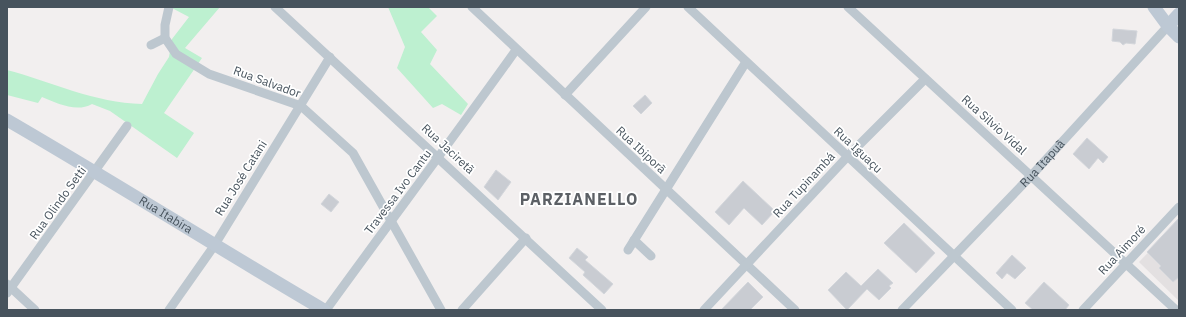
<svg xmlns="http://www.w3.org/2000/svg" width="1186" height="317" viewBox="0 0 1186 317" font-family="'IBM Plex Sans',sans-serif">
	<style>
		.education { fill: #e3e0e1 }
		.green { fill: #bdf0d0 }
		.building { fill: #c9ccd2; stroke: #d3d6db }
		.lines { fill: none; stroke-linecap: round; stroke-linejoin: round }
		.street { stroke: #bdc7cf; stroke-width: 9 }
		.secondary { stroke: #bdc8d4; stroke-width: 13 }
		.labels { text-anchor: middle; stroke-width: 3.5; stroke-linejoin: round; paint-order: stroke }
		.street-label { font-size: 12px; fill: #47535d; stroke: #fff }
		.district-label { font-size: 16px; font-weight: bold; letter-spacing: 1px; fill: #5c6065; stroke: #fff }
	</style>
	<rect width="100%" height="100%" fill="#f2efef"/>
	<path class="education" d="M1179,221v80l-40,-39z"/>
	<g class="green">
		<path d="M170,7h50l-35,41 17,10 -38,55 30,20 -17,25 -67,-47 -18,-7c-16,9 -35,-1 -50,-7l-4,6 -31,-8v-25c45,12 88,33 135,34l16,-30 11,-17 3,-18 17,-22z"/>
		<path d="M388,7h40l9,9 -16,16 16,18 -7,14 38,40 -7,11 -19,-11 -9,4 -36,-40 8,-21z"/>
	</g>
	<g class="building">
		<path d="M1113,29l24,2 -2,13 -9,-1 -3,2 -3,-3 -8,-1z"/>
		<path d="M645,95l7,8 -11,11 -8,-8z"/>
		<path d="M1087,138l21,19 -5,6 -5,-5 -9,11 -16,-15z"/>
		<path d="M496,170l15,12 -13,18 -14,-13z"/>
		<path d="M743,181l32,30 -13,14 -18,-17 -15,17 -14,-13z"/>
		<path d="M329,194l10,8 -8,10 -10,-8z"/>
		<path d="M1179,218v59l-6,5 -14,-14 2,-2 -14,-14z"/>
		<path d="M904,223l31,30 -19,20 -32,-30z"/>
		<path d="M577,248l11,9 -3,3 28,24 -9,10 -21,-19 2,-3 -16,-14z"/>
		<path d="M1012,255l14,13 -11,11 -8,-6 -5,6 -6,-6z"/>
		<path d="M878,269l15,14 -4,3 2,2 -12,12 -12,-11 -20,21 -19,-20 18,-18 15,14z"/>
		<path d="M748,282l15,15 -13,13h-29z"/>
		<path d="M1044,282l25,23 -4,5h-32l-8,-7z"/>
	</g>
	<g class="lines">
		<g class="street">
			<path d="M169,7l-4,18v13l11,16 33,20 92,32 52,47 88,157"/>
			<path d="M275,7l327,303"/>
			<path d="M472,7l323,303"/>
			<path d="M688,7l324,303"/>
			<path d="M848,7l328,303"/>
			<path d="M151,45l14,-7"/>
			<path d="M565,95l81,-88"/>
			<path d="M634,240l17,16"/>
			<path d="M628,250l118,-188"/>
			<path d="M7,284l28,26"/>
			<path d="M7,293l120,-167"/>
			<path d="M169,310l45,-64 116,-189"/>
			<path d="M326,310c63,-87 128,-173 190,-260"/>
			<path d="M462,310l64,-72"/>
			<path d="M704,310l144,-154 77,-77"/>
			<path id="s1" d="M902,310l129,-134 137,-150"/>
			<path d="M1083,310l96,-103"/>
		</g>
		<g class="secondary">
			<path d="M1154,7l14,19 11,11"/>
			<path d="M1168,26l11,-12"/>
			<path id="s2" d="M7,120c107,62 211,128 317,190"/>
		</g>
	</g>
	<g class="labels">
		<g class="street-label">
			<text transform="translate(267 82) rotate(20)" y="4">Rua Salvador</text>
			<text transform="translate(994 125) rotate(42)" y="4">Rua Silvio Vidal</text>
			<text transform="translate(448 149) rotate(43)" y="4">Rua Jaciretã</text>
			<text transform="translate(641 150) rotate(43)" y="4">Rua Ibiporã</text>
			<text transform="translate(858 150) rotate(43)" y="4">Rua Iguaçu</text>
			<text dy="4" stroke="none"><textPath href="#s1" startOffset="203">Rua Itapuã</textPath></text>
			<text transform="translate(241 178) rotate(-58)" y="4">Rua José Catani</text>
			<text transform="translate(804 185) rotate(-47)" y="4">Rua Tupinambá</text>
			<text transform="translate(398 192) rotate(-53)" y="4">Travessa Ivo Cantu</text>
			<text transform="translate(58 203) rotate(-54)" y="4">Rua Olindo Setti</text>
			<text dy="4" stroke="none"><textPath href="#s2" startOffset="185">Rua Itabira</textPath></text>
			<text transform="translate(1122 250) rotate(-47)" y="4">Rua Aimoré</text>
		</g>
		<g class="district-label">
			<text x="579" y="205">PARZIANELLO</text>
		</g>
	</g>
	<rect width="1186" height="317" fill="none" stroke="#47535d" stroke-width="16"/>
</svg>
